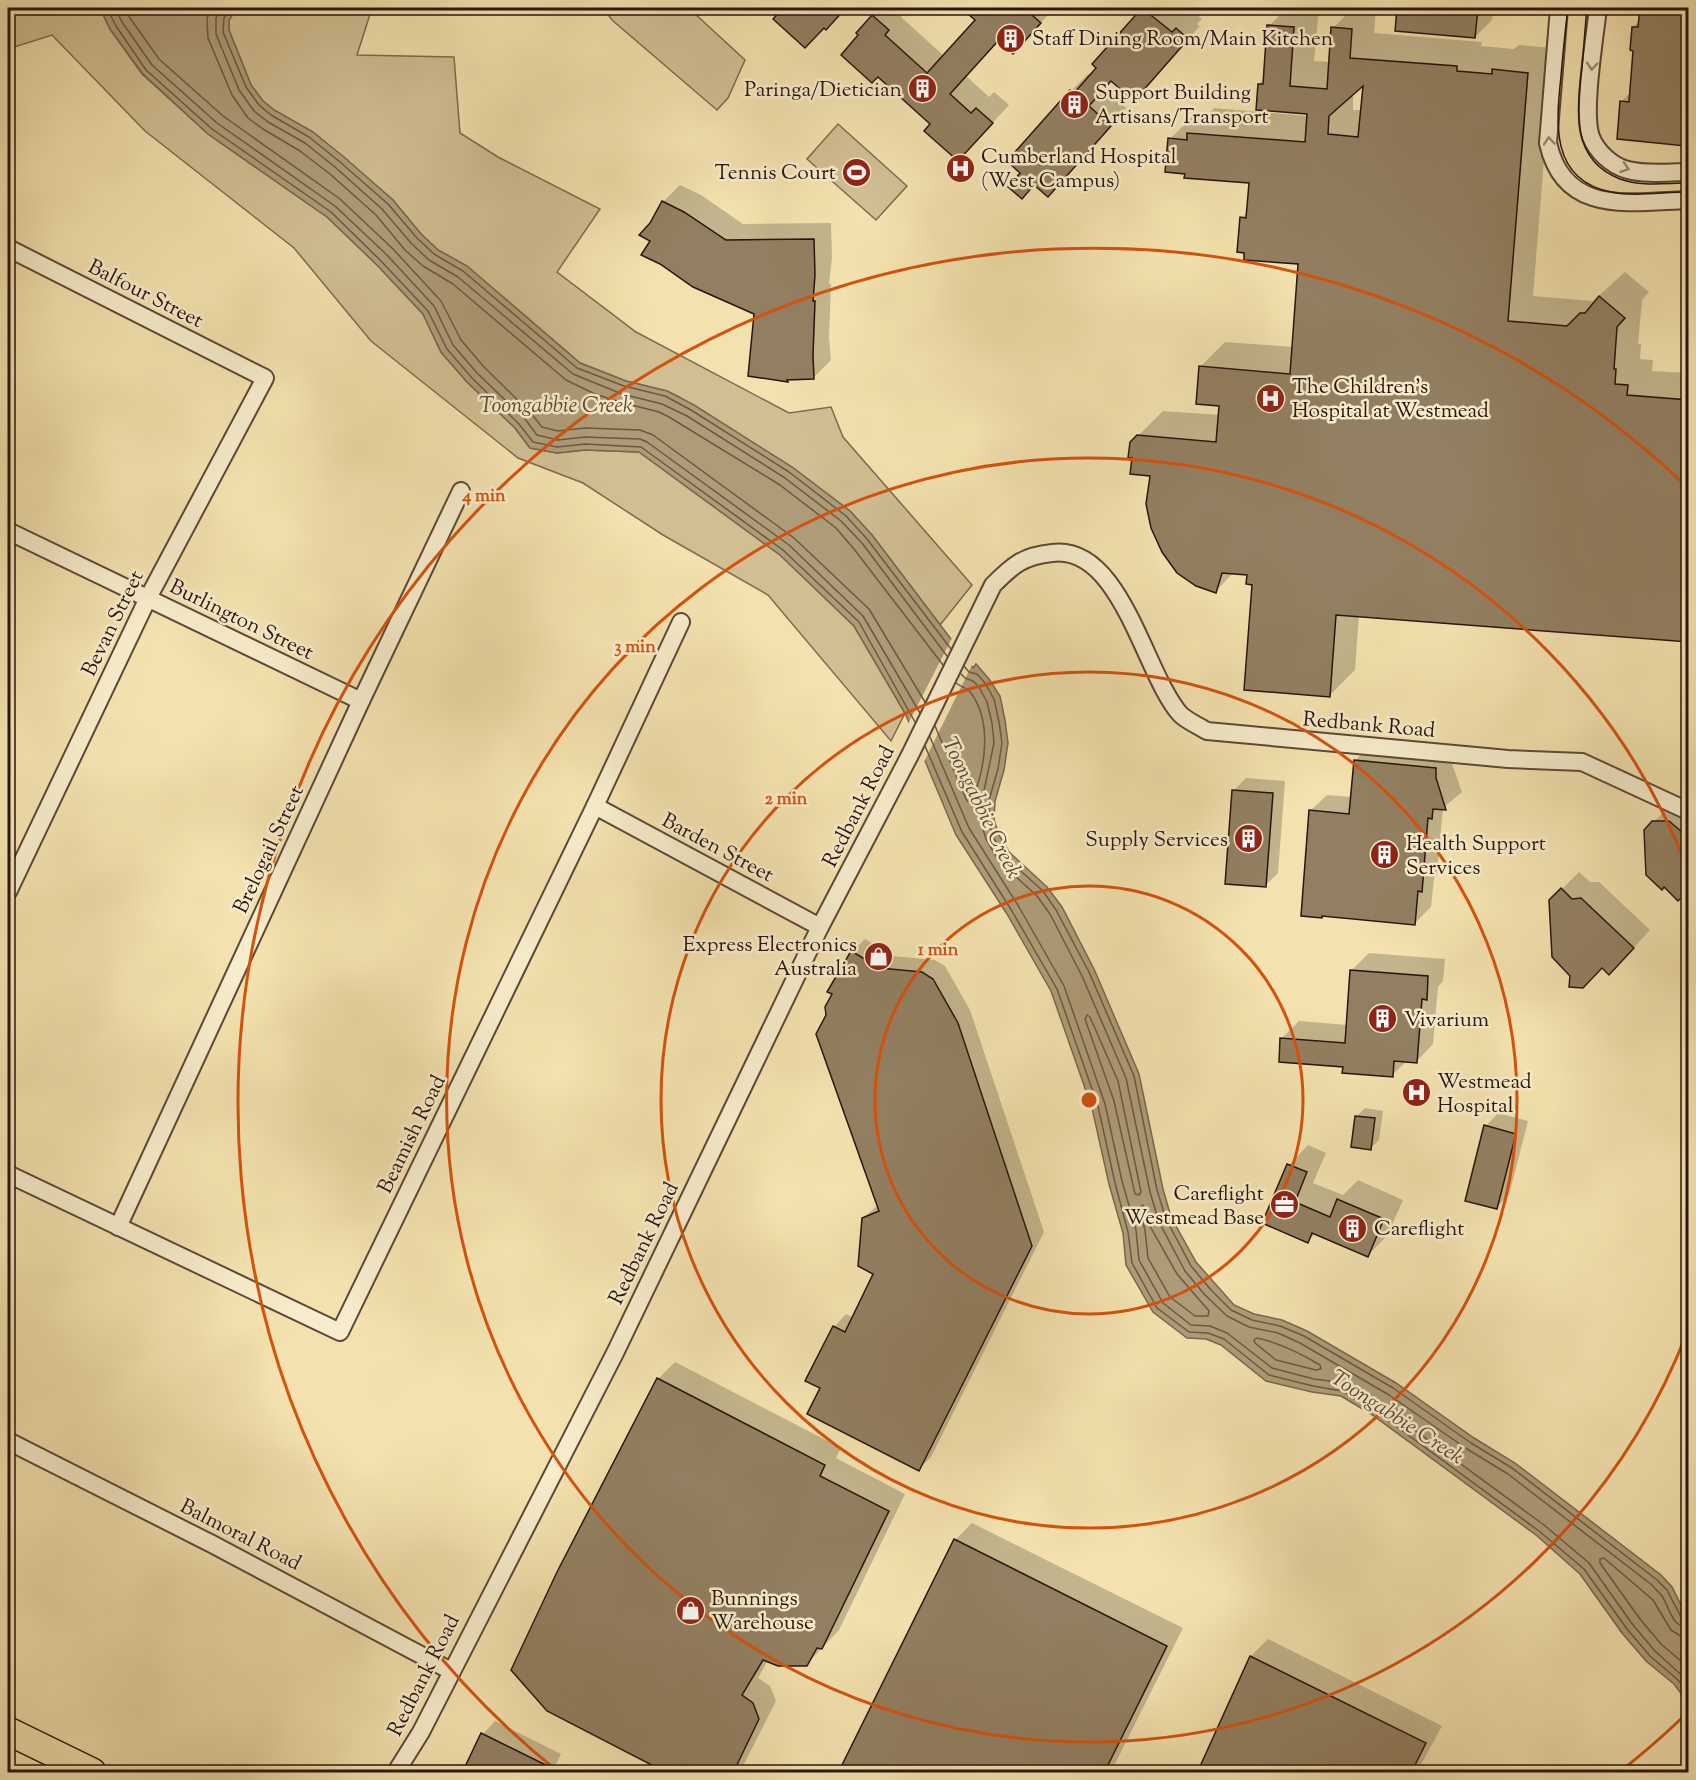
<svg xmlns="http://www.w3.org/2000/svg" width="1696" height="1780" viewBox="0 0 1696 1780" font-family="'Sorts Mill Goudy',serif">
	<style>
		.green { fill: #d1bf93; stroke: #7d6a50; stroke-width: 1.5 }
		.water { fill: #ae9c78; stroke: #79664d; stroke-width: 1.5 }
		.pier { fill: #f3e2af }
		.shadow { fill: #0003; fill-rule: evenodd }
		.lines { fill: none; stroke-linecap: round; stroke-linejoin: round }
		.shore { stroke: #6c5842; stroke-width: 1.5 }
		.building { fill: #927f61; stroke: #29140d; stroke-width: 1.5; fill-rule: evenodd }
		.minor-casing { stroke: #5c4836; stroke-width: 20 }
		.trunk-casing { stroke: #29140d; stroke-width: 30 }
		.minor { stroke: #f7eccb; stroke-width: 16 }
		.trunk { stroke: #f3e2af; stroke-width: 27 }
		.tram { stroke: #29140d; stroke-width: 1.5 }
		.oneway { stroke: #9a8b76 }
		.ring { fill: none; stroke: #d5520c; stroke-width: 3 }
		.labels { text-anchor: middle; stroke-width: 5; stroke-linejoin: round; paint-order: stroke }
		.poi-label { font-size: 21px; fill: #29140d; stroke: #f7eccb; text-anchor: start }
		.street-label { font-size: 21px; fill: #29140d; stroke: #f7eccb }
		.water-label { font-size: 22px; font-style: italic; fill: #5e4a38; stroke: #f7eccb }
		.centre { fill: #d5520c; stroke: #f7eccb; stroke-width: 3 }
		.ring-label { font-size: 18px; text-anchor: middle; font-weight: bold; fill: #d5520c; stroke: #f7eccb; stroke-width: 5; stroke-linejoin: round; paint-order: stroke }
	</style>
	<rect width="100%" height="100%" fill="#f3e2af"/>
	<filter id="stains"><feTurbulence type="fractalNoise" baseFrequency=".00333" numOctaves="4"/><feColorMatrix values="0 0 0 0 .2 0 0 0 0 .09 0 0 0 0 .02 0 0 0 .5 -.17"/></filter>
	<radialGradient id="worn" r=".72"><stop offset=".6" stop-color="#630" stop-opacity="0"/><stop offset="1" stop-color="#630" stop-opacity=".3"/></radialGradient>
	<g class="green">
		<path d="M8,8h92l10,21 32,45 66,60 119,83 50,48 46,49 18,38 26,30 48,46 15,20 27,5 28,-3 54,2 141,103 74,71 51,87 -14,28 -123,-146 -105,-60 -80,-52 -65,-25 -147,-117 -77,-93 -149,-117 -93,-96 -44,14z"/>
		<path d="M237,8h135l-15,47 97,2 6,76 38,24 102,52 -43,63 79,60 153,81 42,-6 12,30 129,148 -32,40 -68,-90 -22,-24 -58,-44 -113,-70 -12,-6 -41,-10 -46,-18 -113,-97 -29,-16 -17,-16 -28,-34 -80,-68 -39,-22 -11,-9 -12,-16 -22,-55v-10z"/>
		<path d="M603,8h93l-3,4 52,48 -17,38 -11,12 -105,-90z"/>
		<path d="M838,124l69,62 -31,34 -69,-61z"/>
	</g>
	<path class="water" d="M100,8h137l-8,12v10l22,55 12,16 11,9 39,22 31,25 49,43 28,34 17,16 29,16 113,97 46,18 41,10 27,14 98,62 58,44 22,24 101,133 3,-4 13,15 11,17 5,24 3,23 -4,27 -9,31 -1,19 5,15 10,17 38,35 15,20 32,62 45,105 24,115 8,28 25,45 38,43 20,9 28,6 25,11 89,52 78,55 41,25 146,112 11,12 16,32v84l-14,-19 -28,-23 -24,-28 -42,-59 -44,-39 -165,-121 -30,-18 -29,-4 -46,-11 -45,-36 -15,-6 -19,-1 -34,-26 -27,-47 -3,-32 -14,-49 -17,-76 -41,-117 -44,-77 -51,-79 -51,-122 -51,-87 -74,-71 -141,-103 -54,-2 -28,3 -27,-5 -15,-20 -48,-46 -26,-30 -18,-38 -46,-49 -50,-48 -119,-83 -66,-61 -32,-44z"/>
	<path class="pier" d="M953,636l20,27 -49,99 -17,-36z"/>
	<g class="shadow">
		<path d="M772,8h74l-20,20 -47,-14z"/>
		<path d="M881,8h19l5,4 -4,5 43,39 33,-36 -14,-12h91l-24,27 -31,5 -33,36 23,21 5,-5 15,13 -34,37 -43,-18 -74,-91z"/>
		<path d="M1144,8h35l10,8 4,-3 -6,-5h18l-8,7 5,4 -5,5 3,2 -67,73 -21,-19 -7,8 21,20 -61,70 -43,-5 49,-82 17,-17 3,2 8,-8 -5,-4z"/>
		<path d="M1287,8h32l-5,53 16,1 3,-34 20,-20h23l-2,25 108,9 -1,4 33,3 5,-4 34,3 -20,248 60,5 32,-29 24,20 -7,8 -4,44h3l-1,15 13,1 -1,11 36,2v267l-329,-25 -4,55 -25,25 -82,-121 -14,-2 -18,19 -65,-116 -17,-18 -2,-15 31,-31 57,4 1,-11 -21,-37 25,-25 69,5 6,-84 -58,-45 6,-7 3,-29 -65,-9 -16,-34 25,-25 13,1 6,-7 94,8v-4l-49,-28 6,-5 4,-53zM1364,82l-2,28h-9v-18z"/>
		<path d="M1398,8h95l-1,12 -17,17 -79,-8z"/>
		<path d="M1641,8h47v133l-2,3 -64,-43 10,-10 3,-42 -2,-22 7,-7z"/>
		<path d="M680,185l21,10 42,29 88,-1 1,34 -3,27h2l-2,53 2,23 -17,17 -25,2 -2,2 -31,-68 -104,-73 -1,-16 12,-22z"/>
		<path d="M1371,744l80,17 11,31 -19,16 -6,66 -3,4 -3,29 -17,17 -90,-9 -2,2 -12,-106 17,-16 25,2 3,-36z"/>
		<path d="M1246,778l39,3 -7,92 -13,13 -31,-96z"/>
		<path d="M1667,809l21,5v74l-43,-58z"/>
		<path d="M1579,872l11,10h9l51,48 -24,26 -24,10 -30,9 -21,-75z"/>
		<path d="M865,939l28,17 42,4 10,6 25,44 74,222 -113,225 -13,13 -96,-83 12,-60 12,-13 8,4 21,-44 -12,-56 15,-13 -50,-190 24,-63z"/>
		<path d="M1369,953l76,6 -2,22 -5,6 -5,57 -17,18 -9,-1 -15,14 -48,-9 -62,-28 17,-17 49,4 4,-55z"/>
		<path d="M1365,1108l18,3 -4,29 -8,8 -15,-31z"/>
		<path d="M1498,1113l30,8 -19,74 -13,13 -10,-82z"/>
		<path d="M1308,1145l18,8 -13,30 30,12 15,-15 45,20 -16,36 -19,19 -52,-22 -8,8 -44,-18 25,-58z"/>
		<path d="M675,1362l166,86 -5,10 69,36 -66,136 -32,34 -39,-4 -10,18 12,8 6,15 -36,71h-70l-12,-393z"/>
		<path d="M972,1523l211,105 -72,144h-271l115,-232z"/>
		<path d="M1268,1639l174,87 -25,46h-218l52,-116z"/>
		<path d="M495,1721l66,33 -9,18 -69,-38z"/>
	</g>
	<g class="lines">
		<g class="shore">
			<path d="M107,8l9,18 30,44 66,59 119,83 50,49 47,50 19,38 25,29 47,46 14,18 24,5 28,-3 56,3 142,103 76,72 56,100"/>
			<path d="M115,8l7,14 30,43 65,58 118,83 52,49 47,51 19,39 24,28 48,46 12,16 21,5 27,-3 55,2 7,3 142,103 74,71 57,97"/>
			<path d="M125,8l5,10 29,41 64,57 117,83 53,50 48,52 20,39 23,27 46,45 12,15 16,4 27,-3 55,2 13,5 141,103 75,71 56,93"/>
			<path d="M210,8l-3,11 1,19 24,57 16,23 15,11 37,22 30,23 46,41 29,35 18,16 30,18 113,96 29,14 25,8 39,10 10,5 111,68 56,43 18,21 89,116"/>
			<path d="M221,8l-5,10v16l23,56 15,21 14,11 37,21 30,24 47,42 29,34 18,17 29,17 115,97 49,20 40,10 25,12 98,62 56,43 21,22 85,113"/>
			<path d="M230,8l-6,10 -1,14 23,55 13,18 12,10 38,22 31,25 48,42 29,34 17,16 29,17 114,97 47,18 41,10 26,14 98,62 57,44 21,23 84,110"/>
			<path d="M964,666l5,6 8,2 8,9 9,16 5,23 3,21 -4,26 -9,31v21l4,16 11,19 39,35 13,19 33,62 45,104 23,114 9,29 25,47 20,24 20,20 21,10 28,6 24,10 89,52 78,55 41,25 145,112 10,10 14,27 7,3"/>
			<path d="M961,674l4,4 8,3 6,6 8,15 5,21 2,20 -12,57 -1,22 5,17 13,22 38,35 13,18 32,62 44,102 24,114 9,30 26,49 20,24 22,21 22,11 29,6 22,10 89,52 78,54 41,25 144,111c3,4 7,7 10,11 8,12 9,30 26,32"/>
			<path d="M935,726l32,75 4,1c14,-31 22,-79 0,-109 -3,-5 -10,-6 -15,-10"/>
			<path d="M930,737l39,91 50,79 45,79 41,118 17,77 14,49 3,30 24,43 28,22 19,1 17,7 45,35 42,11 31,4 34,21 165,121 45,38 44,62 22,26 33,30"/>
			<path d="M925,746l37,86 50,79 45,78 41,117 17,77 13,49 4,31 25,45 32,24 19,1 16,6 45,36 44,11 29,5 32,19 165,121 45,38 43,60 23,27 28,24 10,13"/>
			<path d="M1087,1015l3,2 28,64 23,111 -2,3 -4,-1 -21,-93 -29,-82z"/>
			<path d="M1143,1205l8,23 26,46 32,37 -1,5h-13l-25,-19 -22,-39 -3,-28 -6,-22z"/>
			<path d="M1257,1338c23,5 43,15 63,27l1,4 -5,1 -40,-10 -21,-17 -1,-3z"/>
			<path d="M1688,1637l-9,-2 -8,-5 -18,-30 -49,-42 -4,1v4l40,56 21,25 27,23"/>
		</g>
	</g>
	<g class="building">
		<path d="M783,8h63l-20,22 -2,-2 -19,20 -32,-29z"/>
		<path d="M961,8h63l17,15 -28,31 -15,-13 -48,53 21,19 5,-5 17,15 -35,38 -34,-30 6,-7 -52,-47 -6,6 -31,-28 17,-20 -2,-2 16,-18 17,15 -4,5 42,38 48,-53z"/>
		<path d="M1142,8l30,24 4,-4 10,9 -4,5 2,2 -50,57 -23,-20 -22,25 22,20 -63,71 -14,-12 -12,14 -14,-12 12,-14 -13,-12 63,-71 4,3 22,-25 -4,-4z"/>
		<path d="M1397,8h81l-3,30 -80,-7z"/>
		<path d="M1640,8h49v112l-3,26 -69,-7 3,-38 9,1 4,-51 -3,-1 2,-23h6z"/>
		<path d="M1267,25l27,2 -4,59 37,3 4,-62 21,2 -2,29 107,8v5l35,3v-5l36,4 -20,248 59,5 13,-13h5l14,-17 26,22 -8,9 -3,42h2l-1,15 13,1 -1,10 62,5v242l-353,-27 -6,82 -86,-7 8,-105 -6,-1 1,-9 -25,-2 -6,20 -20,-7 -19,-13 -15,-21 -11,-24 -5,-24 4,-28 -20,-2 2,-16h-4l2,-16 7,-7 79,7 3,-36 -23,-2 3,-38 91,8 8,-110 -54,-4v-7l-7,-1 3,-35 6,1 3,-35 -65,-5 1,-4 -20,-2 3,-34 19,2v-7l118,9 2,-28 -51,-4 2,-26h5zM1363,86l-5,51 -30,-3 1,-18z"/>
		<path d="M662,201l22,11 42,28 88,-1 1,36 -2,26h2l-2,54 1,24 -27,1 1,2 -40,-6 6,-62 -61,-27 -33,-23 -19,-9 9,-14 -11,-6 11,-12z"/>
		<path d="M1354,760l82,8v10l10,32 -13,-1 -1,10 -4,-1 -6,74 -4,-1 -3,34 -93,-9v2l-21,-2 8,-106 40,4z"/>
		<path d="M1232,790l41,3 -7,94 -41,-3z"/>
		<path d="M1652,821h17l20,17v52l-11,11 -14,-14 -2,3 -16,-15 -2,-45z"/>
		<path d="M1561,888l11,11 9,-1 53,50 -25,27 -7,-7 -19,20 -14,-1 1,-11 -18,-19 -3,-57z"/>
		<path d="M851,951l29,17 42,4 11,7 25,44 74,223 -113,225 -112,-57 13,-26 -15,-7 28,-55 12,6 28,-58 -15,-8 4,-48 17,-7 -63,-177 10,-19 -1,-8 7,-13 -5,-2z"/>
		<path d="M1350,970l78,6 -1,24 -5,-1 -5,64 -23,-2 -1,16 -51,-4 1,-6 -64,-5 1,-24 65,5z"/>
		<path d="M1355,1116l20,2 -4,32 -20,-3z"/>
		<path d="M1484,1125l32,9 -19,75 -32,-8z"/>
		<path d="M1287,1164l20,8 -12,30 35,15 7,-18 47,20 -16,38 -56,-24 -4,10 -46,-20z"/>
		<path d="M657,1378l168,87 -5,11 69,35 -67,138 -5,-1 -10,18h-29l-15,-6 -21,35 11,8 6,16 -26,54h-66l-120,-62 -36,-41 46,-98z"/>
		<path d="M954,1539l213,107 -63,127h-266z"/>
		<path d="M1250,1656l176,87 -15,30h-214z"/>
		<path d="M481,1733l81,40h-100z"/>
	</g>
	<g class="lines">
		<defs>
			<g id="minor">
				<path d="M1559,8l-11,135c16,73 82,59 140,57"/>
				<path d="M1598,8c-3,28 -16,105 -7,129 6,15 21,29 37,33 19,5 41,2 60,2"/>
				<path d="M8,248l257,130 -117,220 -140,294"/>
				<path d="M8,531l353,170"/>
				<path d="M595,806l225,121"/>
				<path d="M8,1174l332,158 255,-526 86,-184"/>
				<path d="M118,1227l243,-526 100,-210"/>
				<path d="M8,1441l204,103 239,127"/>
				<path d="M396,1772l25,-40 194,-379 205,-426 90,-172 83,-170c20,-20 30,-29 59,-32 69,-9 92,120 128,161 7,7 19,12 27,17l301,28 74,3 106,49"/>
			</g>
			<path id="trunk" d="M8,1731l84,41"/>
		</defs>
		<use href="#minor" class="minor-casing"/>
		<use href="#trunk" class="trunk-casing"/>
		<use href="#minor" class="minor"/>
		<use href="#trunk" class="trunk"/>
		<g class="tram">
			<path d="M1568,8c-3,22 -5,45 -7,68 -5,47 -11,104 50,116 24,5 52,0 77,0"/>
			<path d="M1587,8c-2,19 -3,39 -5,59 -5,42 -12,93 38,112 21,8 46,4 68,4"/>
		</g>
	</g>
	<defs><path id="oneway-chevron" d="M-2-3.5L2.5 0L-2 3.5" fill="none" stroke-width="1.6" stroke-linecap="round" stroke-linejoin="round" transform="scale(1.5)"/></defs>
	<g class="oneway">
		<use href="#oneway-chevron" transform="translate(1592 66) rotate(95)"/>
		<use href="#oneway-chevron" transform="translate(1549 141) rotate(-95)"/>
		<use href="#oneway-chevron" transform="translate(1625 168) rotate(19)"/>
	</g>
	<g class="ring">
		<circle cx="1089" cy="1100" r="214"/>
		<circle cx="1089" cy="1100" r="428"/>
		<path d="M1688 1330A642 642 0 1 1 1688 870"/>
		<path d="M1684 1716A856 856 0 0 1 1622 1770M556 1770A856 856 0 1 1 1684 484"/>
	</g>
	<defs>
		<symbol id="building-disc" viewBox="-11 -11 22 22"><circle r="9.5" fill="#8f2418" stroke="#f7eccb"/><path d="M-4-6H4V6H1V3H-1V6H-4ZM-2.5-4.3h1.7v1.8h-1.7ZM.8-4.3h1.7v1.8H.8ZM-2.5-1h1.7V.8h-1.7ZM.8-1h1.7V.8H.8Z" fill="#fff"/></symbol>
		<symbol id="hospital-disc" viewBox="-11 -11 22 22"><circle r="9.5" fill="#8f2418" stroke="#f7eccb"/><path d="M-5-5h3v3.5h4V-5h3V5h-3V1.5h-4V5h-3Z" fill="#fff"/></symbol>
		<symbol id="stadium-disc" viewBox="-11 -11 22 22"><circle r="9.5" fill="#8f2418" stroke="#f7eccb"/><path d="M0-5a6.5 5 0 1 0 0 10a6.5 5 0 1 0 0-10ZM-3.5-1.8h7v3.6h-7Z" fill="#fff"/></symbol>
		<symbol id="shop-disc" viewBox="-11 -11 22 22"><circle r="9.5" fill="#8f2418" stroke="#f7eccb"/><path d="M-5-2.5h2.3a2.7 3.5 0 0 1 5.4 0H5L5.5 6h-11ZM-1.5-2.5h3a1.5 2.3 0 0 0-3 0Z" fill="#fff"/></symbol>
		<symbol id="office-disc" viewBox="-11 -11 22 22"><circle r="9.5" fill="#8f2418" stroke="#f7eccb"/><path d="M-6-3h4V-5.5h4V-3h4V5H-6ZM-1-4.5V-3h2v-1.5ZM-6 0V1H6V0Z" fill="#fff"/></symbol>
	</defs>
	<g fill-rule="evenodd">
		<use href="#building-disc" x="994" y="22" width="33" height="33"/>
		<use href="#building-disc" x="906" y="72" width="33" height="33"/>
		<use href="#building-disc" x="1058" y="88" width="33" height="33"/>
		<use href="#hospital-disc" x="944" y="152" width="33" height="33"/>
		<use href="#stadium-disc" x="840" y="156" width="33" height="33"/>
		<use href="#hospital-disc" x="1254" y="382" width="33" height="33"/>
		<use href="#building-disc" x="1232" y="822" width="33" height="33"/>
		<use href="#building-disc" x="1368" y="838" width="33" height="33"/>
		<use href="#shop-disc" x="862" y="940" width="33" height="33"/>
		<use href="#building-disc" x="1366" y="1002" width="33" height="33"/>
		<use href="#hospital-disc" x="1400" y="1076" width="33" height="33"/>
		<use href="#office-disc" x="1268" y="1188" width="33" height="33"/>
		<use href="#building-disc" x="1336" y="1212" width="33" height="33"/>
		<use href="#shop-disc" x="674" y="1594" width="33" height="33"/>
	</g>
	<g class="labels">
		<g class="poi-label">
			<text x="1032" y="45">Staff Dining Room/Main Kitchen</text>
			<text x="902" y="96" text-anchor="end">Paringa/Dietician</text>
			<text x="1095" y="99">Support Building<tspan x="1095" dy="24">Artisans/Transport</tspan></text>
			<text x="981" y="163">Cumberland Hospital<tspan x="981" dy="24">(West Campus)</tspan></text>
			<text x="836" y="179" text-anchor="end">Tennis Court</text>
			<text x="1292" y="393">The Children's<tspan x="1292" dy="24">Hospital at Westmead</tspan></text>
			<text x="1228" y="846" text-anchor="end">Supply Services</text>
			<text x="1406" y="850">Health Support<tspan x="1406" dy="24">Services</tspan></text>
			<text x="857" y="951" text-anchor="end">Express Electronics<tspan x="857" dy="24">Australia</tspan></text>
			<text x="1404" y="1026">Vivarium</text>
			<text x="1437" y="1088">Westmead<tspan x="1437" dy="24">Hospital</tspan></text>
			<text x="1264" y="1200" text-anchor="end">Careflight<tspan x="1264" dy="24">Westmead Base</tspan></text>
			<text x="1374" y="1235">Careflight</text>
			<text x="711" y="1605">Bunnings<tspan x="711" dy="24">Warehouse</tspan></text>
		</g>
		<g class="street-label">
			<text transform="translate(146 293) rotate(27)" y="7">Balfour Street</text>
			<text transform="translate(242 619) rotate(26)" y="7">Burlington Street</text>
			<text transform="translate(112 623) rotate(-64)" y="7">Bevan Street</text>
			<text transform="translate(1369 724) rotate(5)" y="7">Redbank Road</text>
			<text transform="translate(858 806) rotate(-63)" y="7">Redbank Road</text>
			<text transform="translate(718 847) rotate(28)" y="7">Barden Street</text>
			<text transform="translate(268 849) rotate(-65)" y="7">Brelogail Street</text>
			<text transform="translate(411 1134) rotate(-64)" y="7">Beamish Road</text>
			<text transform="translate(643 1243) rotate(-64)" y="7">Redbank Road</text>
			<text transform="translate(241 1534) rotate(27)" y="7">Balmoral Road</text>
			<text transform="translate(423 1675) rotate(-63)" y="7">Redbank Road</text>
		</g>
		<g class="water-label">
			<text x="556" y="412">Toongabbie Creek</text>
			<text transform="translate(983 807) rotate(64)" y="8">Toongabbie Creek</text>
			<text transform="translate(1398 1416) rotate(33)" y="8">Toongabbie Creek</text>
		</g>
	</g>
	<circle cx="1089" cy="1100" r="9" class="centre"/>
	<g class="ring-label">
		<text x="484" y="501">4 min</text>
		<text x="635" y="652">3 min</text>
		<text x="786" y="804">2 min</text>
		<text x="938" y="955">1 min</text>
	</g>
	<rect width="1696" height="1780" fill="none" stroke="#f3e2af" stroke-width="30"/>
	<rect x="9" y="9" width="1678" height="1762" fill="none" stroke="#29140d" stroke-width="3"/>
	<rect x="15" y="15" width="1666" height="1750" fill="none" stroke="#29140d" stroke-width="1.5"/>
	<rect width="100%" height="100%" filter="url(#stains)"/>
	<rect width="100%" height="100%" fill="url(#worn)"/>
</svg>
